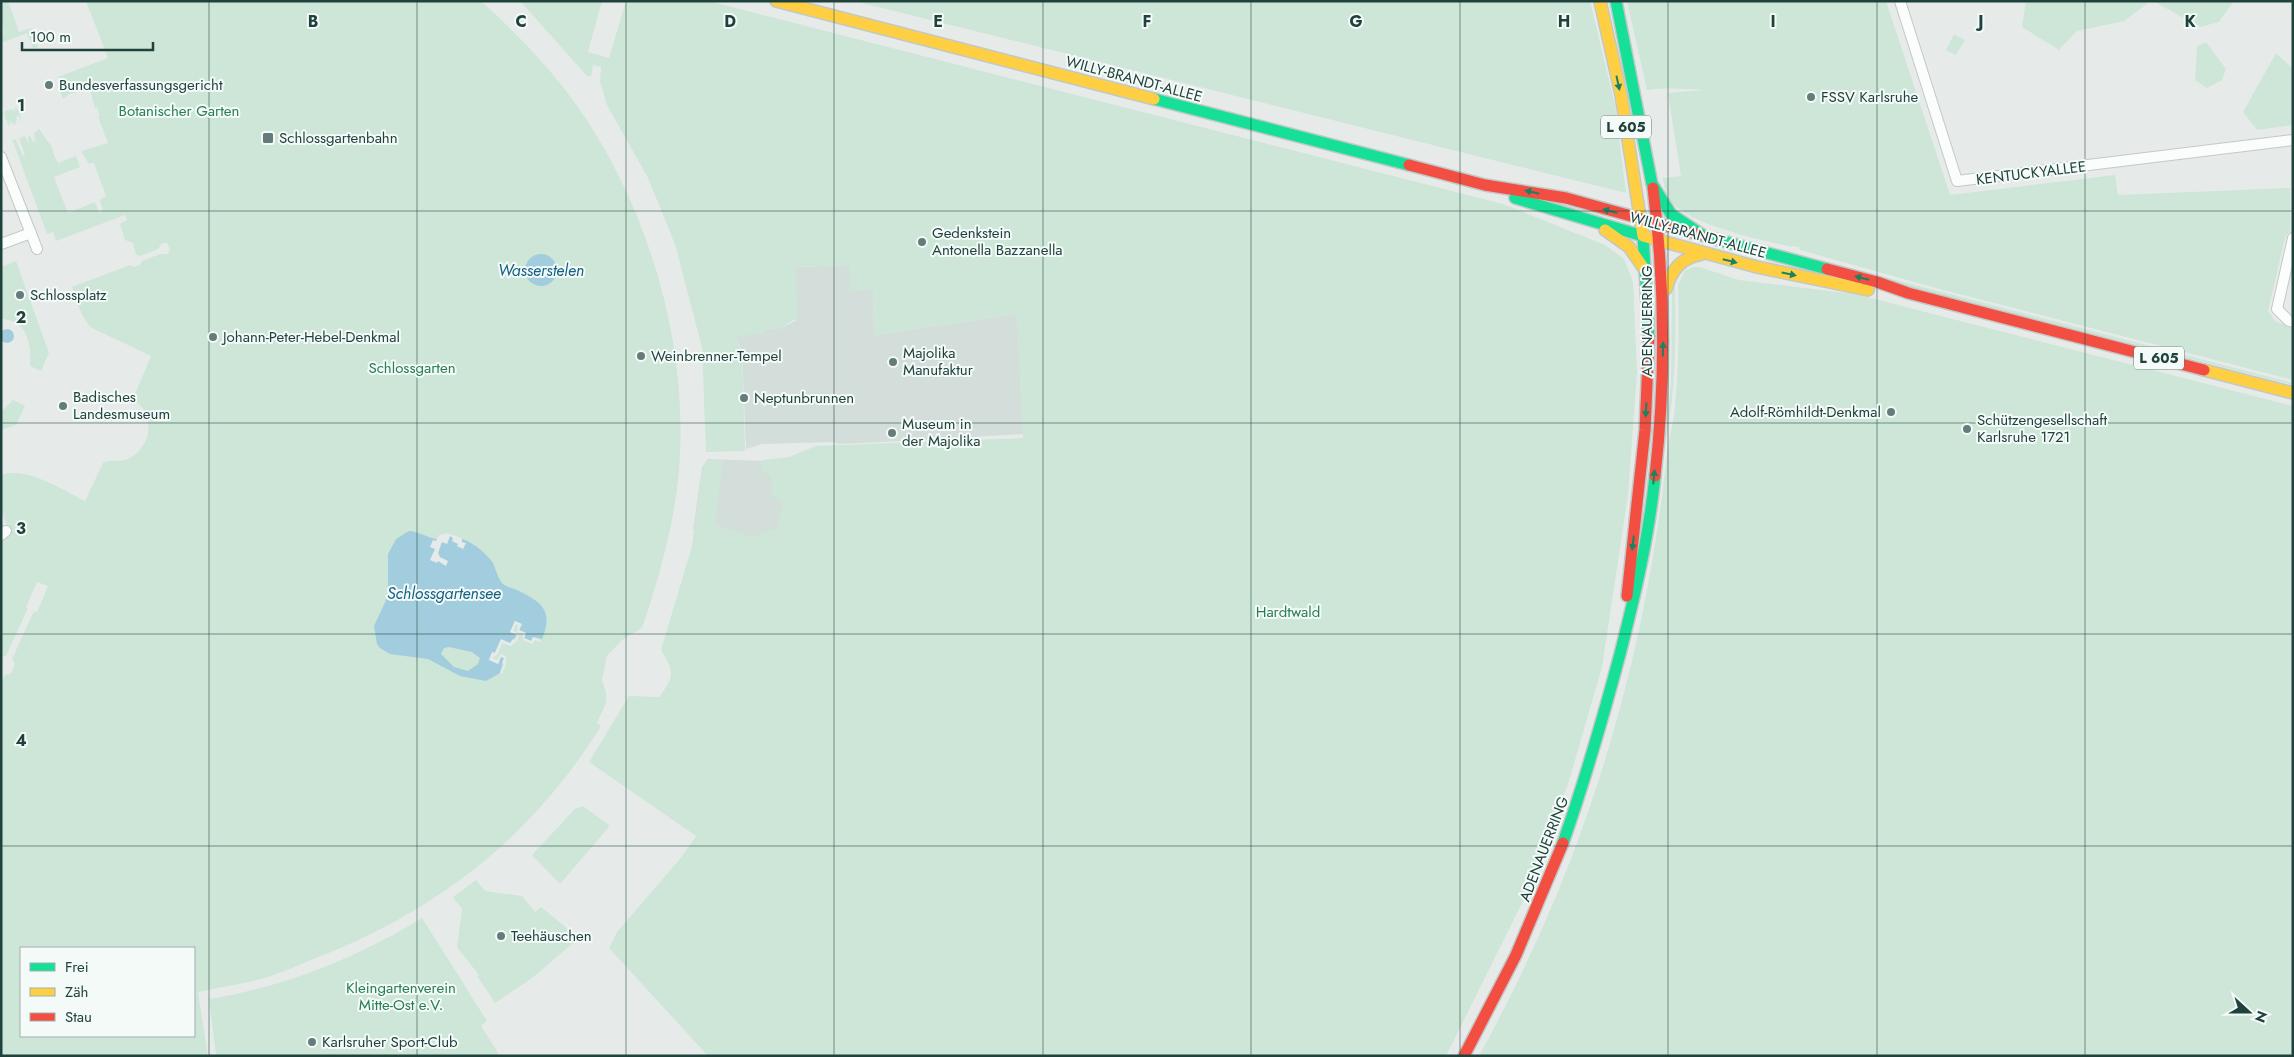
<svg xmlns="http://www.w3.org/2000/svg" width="2294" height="1057" viewBox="0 0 2294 1057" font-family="Jost,sans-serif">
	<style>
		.built { fill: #d3deda }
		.green { fill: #cde6d8; fill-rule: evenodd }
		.water { fill: #a2cdde; fill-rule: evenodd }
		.pier { fill: #e6ebea }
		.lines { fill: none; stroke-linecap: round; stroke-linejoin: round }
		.street-casing { stroke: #c3c8c7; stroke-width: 12 }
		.fast-casing { stroke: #c1c9c7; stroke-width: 14 }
		.slow-casing { stroke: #c1c9c7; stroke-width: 14 }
		.jam-casing { stroke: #c1c9c7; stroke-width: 14 }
		.street { stroke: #fbfcfc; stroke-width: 10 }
		.fast { stroke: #16e098; stroke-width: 11 }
		.slow { stroke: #ffcf43; stroke-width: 11 }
		.jam { stroke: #f24e42; stroke-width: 11 }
		.oneway { fill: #1c8161 }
		.grid { fill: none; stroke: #20423d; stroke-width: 1; stroke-opacity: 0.55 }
		.poi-dot { fill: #657d7a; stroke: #f4faf8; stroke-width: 2 }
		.labels { text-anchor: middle; stroke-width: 4; stroke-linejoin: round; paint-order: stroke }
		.shield { fill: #f4faf8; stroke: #607975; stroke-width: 1 }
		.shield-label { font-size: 14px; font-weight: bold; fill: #20423d }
		.street-label { font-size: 15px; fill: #20423d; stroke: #f4faf8 }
		.poi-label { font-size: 15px; fill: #20423d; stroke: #f4faf8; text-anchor: start }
		.park-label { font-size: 15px; fill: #257e54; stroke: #f4faf8 }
		.water-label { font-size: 16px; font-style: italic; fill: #136285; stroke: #f4faf8 }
		.grid-label { font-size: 16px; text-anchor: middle; font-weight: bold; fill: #20423d; stroke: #f4faf8; stroke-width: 4; stroke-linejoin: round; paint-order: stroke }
	</style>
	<rect width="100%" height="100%" fill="#e6ebea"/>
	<g class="built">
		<path d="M849,265l24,25 1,45 143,-21 6,120 -158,9 -26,1 -6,-2 -71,2 -16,5 -4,-97 -7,-16 29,-3v-3l17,-2 16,-8 -2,-53z"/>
		<path d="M708,459l80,3 -2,83 -93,-15 9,-63z"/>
	</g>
	<g class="green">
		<path d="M1,1h7l11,31 12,-4 7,19 -5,2 -6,-16 -26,10v-9l3,-1 -3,-8z"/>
		<path d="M86,1h395c34,31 67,64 94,102 71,99 111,231 105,352 -3,60 -19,117 -38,173l-20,12 -15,16 -5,24 4,12v11l-9,20 4,3c-70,113 -167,187 -290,234 -14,6 -28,12 -43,17 -23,7 -47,10 -70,15l10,64h-207v-373l4,-8 6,-1 4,-10 -3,-5 22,-48 3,1 11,-26 -11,-4 -11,25 2,1 -22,48 -5,1v-124l7,-5 -7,-18v-35c26,-9 61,15 84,26l18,-38c8,-5 18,1 30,-7 15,-10 20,-30 11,-46 -4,-6 -10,-8 -9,-16l16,-38 -61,-29 -9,-14 -9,-26 58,-22 4,2 6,-2 2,-4 18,-7h8l2,-5 -3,-6h-5l-4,6 -18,7 -4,-2 -3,-11 -8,-3 -5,-16 7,-4 -2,-5 -69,26 -3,-9 -6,2 -35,-95 4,1 7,16h2l-6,-19 3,1 2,-3 5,9 -1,-7 2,-1 4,8 -1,-10 5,15 -4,-16 5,-4 13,18 1,6 5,10 18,-7 4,11 -26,10 14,36 27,-11 4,11 4,-2 -3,-11 6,-4 -12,-33 -5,1 -8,-13 27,-8 -10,-26 2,-1 -3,-9 -2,1 -5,-19 -20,5 -7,5 -3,-8 2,-2 -4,-12 50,-19zM21,948h173v88h-173z"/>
		<path d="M520,1h82l-14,51 21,6 17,-57h82l795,203 102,41 19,14 9,23 4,91 -9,122 -26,172 -33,114 -41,110 -82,165h-738l-99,-108 8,-16 63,-73 16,-23 -107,-74 40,-66 30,1c16,-21 15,-25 2,-47l31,-104 11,-79 5,-7h15l-8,65 37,12 25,-9 6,-26 -11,-6 -1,-20 -10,-6 1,-10 27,-3 27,-11 207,-8 -6,-124 -143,21 -1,-45 -23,1 -1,-26 -53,2 1,53h-4l-12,8 -17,2v3l-29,4 7,15 3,99 -39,1 -4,-104 -27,-104 -27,-66 -41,-73 -7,-24 1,-14 -8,-2 -2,11h-4z"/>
		<path d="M854,1h736l25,104 11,88z"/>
		<path d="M1627,1h259l64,194 165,-20 3,20 172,-7v43l-5,7 -17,73 8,11 17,4v54l-361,-93 -132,-37 -1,-3 -6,-1 -2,1c-31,-8 -107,-22 -123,-50 -3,-6 -4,-13 -5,-19l18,-2 -13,-83 37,-3c-21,-1 -38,-3 -58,0z"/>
		<path d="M2026,1h125l-27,20 -47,10 -18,19 -37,-23z"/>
		<path d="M2153,1h81l-15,21 -19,5z"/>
		<path d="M1954,34l11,6 -9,15 -10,-5z"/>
		<path d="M2206,42l20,27 -4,11 -15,8 -12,-8 2,-34z"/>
		<path d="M2276,53l17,16v56l-36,5 -14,-18z"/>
		<path d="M17,106l6,15 -4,-9 3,10 -4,-7 -2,3 2,5 -3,-5 2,6 -1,-2 -2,3 -3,-5 2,5 -3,-5 1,6 -2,-4v5l-6,-16 3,4 -1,-4 3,-1 2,3 -1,-4 4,1v-2l2,6 -1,-6 1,3v-4l3,3z"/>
		<path d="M16,261l33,92 -8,18 -11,-5c2,-21 -3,-47 -29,-47v-52z"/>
		<path d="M1693,267h7l39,13 116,14 438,112v650h-814c105,-191 165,-386 188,-602 2,-16 7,-32 8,-48 4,-40 4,-81 3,-121l7,-15z"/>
		<path d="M1853,272l35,6 405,105v2z"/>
		<path d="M1675,285c1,53 1,107 -10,160l6,-64 1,-95z"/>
		<path d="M13,400l12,6 -9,19 -15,5v-18z"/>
		<path d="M583,806l26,19 -1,3 -48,56 -28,-29 43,-46z"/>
		<path d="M476,880l9,11 37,5 13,16 6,-5 38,31 -47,40 -37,25 -18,-27 2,-1 -22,-28 5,-38 -9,-12z"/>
		<path d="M422,918l65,103 -6,5 19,30 -284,-1 -7,-56c75,-12 148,-41 213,-81z"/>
	</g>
	<g class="water">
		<circle cx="541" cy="270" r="16"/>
		<circle cx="7" cy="336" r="7"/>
		<path d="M409,531c9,0 23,9 29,8 3,-1 6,-3 10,-3 17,0 36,14 45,27 3,7 5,16 10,21 4,3 9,4 14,6 25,12 37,21 25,49l-8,-2 -3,4 -7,-3 2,-5 -7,-3 2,-6 -6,-3 -5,11 7,3 -7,9 -9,-4 -7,14 -5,5 9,5 3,-7 3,1 -4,15 -14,8 -26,-5 -32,-17 -38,-5 -10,-6 -3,-4 -3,-18 14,-30v-42l8,-15zM449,647l23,5 8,6 -2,6 -10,7 -14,-4 -13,-13 3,-6z"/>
	</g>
	<g class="pier">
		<path d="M446,533l16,5v4l4,1 -3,6 -6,-3 1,-2 -6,-3 1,-3 -3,-2 -3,8 -5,-2 -4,11 2,4 8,4 -2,5 -8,-5 -1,2 -7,-3 5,-11 -5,-2 3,-7 3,1 3,-6z"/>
		<path d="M515,621l7,3 -3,6 7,3 -2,5 7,3 2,-4 8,3 -1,2 -5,-2 -3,4 -9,-4v-5l-6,-3 1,-7 -2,-1 -3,7 6,3 -2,7 -6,5 -9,-3 -5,12 -5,3 5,2 4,-6 5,3v7l-4,10 -2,-1 4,-9 -2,-1 2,-5 -3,-1 -3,7 -9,-4 3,-8 3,1 6,-14 9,4 3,-4 2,1 2,-5 -7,-3z"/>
	</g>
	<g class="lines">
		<defs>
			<g id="street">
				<path d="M1900,1l57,180 336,-41"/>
				<path d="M1,157l36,92"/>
				<path d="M2293,238l-16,71 12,12 4,1"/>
				<path d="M1,244l30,-11"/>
				<path d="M1,535l5,-4"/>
			</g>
			<g id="fast">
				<path d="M1616,1l36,183 19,30 33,22 123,33"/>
				<path d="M1154,99l255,66"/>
				<path d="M1515,198l128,38 6,101"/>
				<path d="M1563,843c22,-63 40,-125 57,-189 15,-59 29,-118 35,-178"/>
			</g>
			<g id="slow">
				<path d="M776,1l378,98"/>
				<path d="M1600,1l21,94 22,141 114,31 111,23"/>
				<path d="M1605,230l24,17 16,23"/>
				<path d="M1666,289c6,-20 15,-31 36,-35"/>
				<path d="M2204,370l89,23"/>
			</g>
			<g id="jam">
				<path d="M1409,165l76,20 81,13 134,37"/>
				<path d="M1653,188c12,96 13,191 2,288"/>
				<path d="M1827,269l50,13 31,11 296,77"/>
				<path d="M1627,596l18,-166 4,-93"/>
				<path d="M1464,1056l52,-101 47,-112"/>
			</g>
		</defs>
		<use href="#street" class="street-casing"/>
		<use href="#fast" class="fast-casing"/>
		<use href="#slow" class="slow-casing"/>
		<use href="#jam" class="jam-casing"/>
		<use href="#street" class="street"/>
		<use href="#fast" class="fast"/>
		<use href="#slow" class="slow"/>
		<use href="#jam" class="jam"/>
	</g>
	<defs><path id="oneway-solid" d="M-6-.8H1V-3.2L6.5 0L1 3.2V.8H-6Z" transform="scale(1.25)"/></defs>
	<g class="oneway">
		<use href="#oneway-solid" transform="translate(1618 83) rotate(78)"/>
		<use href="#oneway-solid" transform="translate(1532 192) rotate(-167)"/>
		<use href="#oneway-solid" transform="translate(1610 211) rotate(-165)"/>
		<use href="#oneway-solid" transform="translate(1730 261) rotate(14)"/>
		<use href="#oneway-solid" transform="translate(1789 274) rotate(12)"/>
		<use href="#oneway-solid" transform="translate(1862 278) rotate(-166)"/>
		<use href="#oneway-solid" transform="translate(1663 349) rotate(-89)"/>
		<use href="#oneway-solid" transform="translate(1646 410) rotate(93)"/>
		<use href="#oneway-solid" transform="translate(1654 477) rotate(-84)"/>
		<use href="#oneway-solid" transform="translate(1633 543) rotate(97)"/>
	</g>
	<path class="grid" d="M209,1v1055M417,1v1055M626,1v1055M834,1v1055M1043,1v1055M1251,1v1055M1460,1v1055M1668,1v1055M1877,1v1055M2085,1v1055M1,211h2292M1,423h2292M1,634h2292M1,846h2292"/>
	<g class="poi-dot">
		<circle cx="49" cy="85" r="5"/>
		<circle cx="1811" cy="97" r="5"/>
		<rect x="262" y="132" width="12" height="12" rx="2.5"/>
		<circle cx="922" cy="242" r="5"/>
		<circle cx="20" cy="295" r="5"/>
		<circle cx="213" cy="337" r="5"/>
		<circle cx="641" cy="356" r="5"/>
		<circle cx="893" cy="362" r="5"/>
		<circle cx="744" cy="398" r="5"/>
		<circle cx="63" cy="406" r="5"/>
		<circle cx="1891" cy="412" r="5"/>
		<circle cx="1967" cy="429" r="5"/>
		<circle cx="892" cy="433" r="5"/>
		<circle cx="501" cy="936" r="5"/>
		<circle cx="312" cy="1042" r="5"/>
	</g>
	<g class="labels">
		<g class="shield">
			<rect x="1601" y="115.5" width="50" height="23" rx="4"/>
			<rect x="2134" y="346.5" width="50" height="23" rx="4"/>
		</g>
		<g class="shield-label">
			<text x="1626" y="132">L 605</text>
			<text x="2159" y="363">L 605</text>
		</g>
		<g class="street-label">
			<text transform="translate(1134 79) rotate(15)" y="5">WILLY-BRANDT-ALLEE</text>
			<text transform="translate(2031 173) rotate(-7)" y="5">KENTUCKYALLEE</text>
			<text transform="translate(1698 235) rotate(15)" y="5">WILLY-BRANDT-ALLEE</text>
			<text transform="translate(1647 321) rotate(-90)" y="5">ADENAUERRING</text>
			<text transform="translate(1544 849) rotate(-69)" y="5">ADENAUERRING</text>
		</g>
		<g class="poi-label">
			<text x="59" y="90">Bundesverfassungsgericht</text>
			<text x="1821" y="102">FSSV Karlsruhe</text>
			<text x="279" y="143">Schlossgartenbahn</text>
			<text x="932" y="238">Gedenkstein<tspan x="932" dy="17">Antonella Bazzanella</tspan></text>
			<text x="30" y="300">Schlossplatz</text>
			<text x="223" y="342">Johann-Peter-Hebel-Denkmal</text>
			<text x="903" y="358">Majolika<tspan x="903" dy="17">Manufaktur</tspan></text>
			<text x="651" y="361">Weinbrenner-Tempel</text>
			<text x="73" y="402">Badisches<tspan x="73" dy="17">Landesmuseum</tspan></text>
			<text x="754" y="403">Neptunbrunnen</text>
			<text x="1881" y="417" text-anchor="end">Adolf-Römhildt-Denkmal</text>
			<text x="1977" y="425">Schützengesellschaft<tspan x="1977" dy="17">Karlsruhe 1721</tspan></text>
			<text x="902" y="429">Museum in<tspan x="902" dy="17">der Majolika</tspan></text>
			<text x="511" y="941">Teehäuschen</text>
			<text x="322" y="1047">Karlsruher Sport-Club</text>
		</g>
		<g class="park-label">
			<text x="179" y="116">Botanischer Garten</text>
			<text x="412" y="373">Schlossgarten</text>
			<text x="1288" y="617">Hardtwald</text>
			<text x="401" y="993">Kleingartenverein<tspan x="401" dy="17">Mitte-Ost e.V.</tspan></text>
		</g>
		<g class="water-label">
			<text x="541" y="276">Wasserstelen</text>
			<text x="444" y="599">Schlossgartensee</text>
		</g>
	</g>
	<g class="grid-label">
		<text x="313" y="27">B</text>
		<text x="521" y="27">C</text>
		<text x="730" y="27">D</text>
		<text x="938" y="27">E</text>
		<text x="1147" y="27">F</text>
		<text x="1356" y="27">G</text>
		<text x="1564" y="27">H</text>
		<text x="1773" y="27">I</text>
		<text x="1981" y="27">J</text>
		<text x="2190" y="27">K</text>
		<text x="21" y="111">1</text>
		<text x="21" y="323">2</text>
		<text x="21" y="534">3</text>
		<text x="21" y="746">4</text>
	</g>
	<rect width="2294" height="1057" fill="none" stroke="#20423d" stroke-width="5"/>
	<rect x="20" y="947" width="175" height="90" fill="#f4faf8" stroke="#9fb0ad"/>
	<rect x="30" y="963" width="25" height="8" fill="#16e098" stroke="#9fb0ad"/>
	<text x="65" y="972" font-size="15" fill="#20423d">Frei</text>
	<rect x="30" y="988" width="25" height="8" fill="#ffcf43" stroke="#9fb0ad"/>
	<text x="65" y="997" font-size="15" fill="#20423d">Zäh</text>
	<rect x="30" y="1013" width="25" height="8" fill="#f24e42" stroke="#9fb0ad"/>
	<text x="65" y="1022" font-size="15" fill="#20423d">Stau</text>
	<g transform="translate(2249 1012) rotate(111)" stroke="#f4faf8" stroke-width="4" paint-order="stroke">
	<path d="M0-4L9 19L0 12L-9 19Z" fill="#20423d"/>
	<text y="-8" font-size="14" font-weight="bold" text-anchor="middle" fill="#20423d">N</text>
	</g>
	<path d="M22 42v8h131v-8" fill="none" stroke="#20423d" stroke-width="2.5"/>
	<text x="30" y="42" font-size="15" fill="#20423d" stroke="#f4faf8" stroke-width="4" paint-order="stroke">100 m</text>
</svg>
